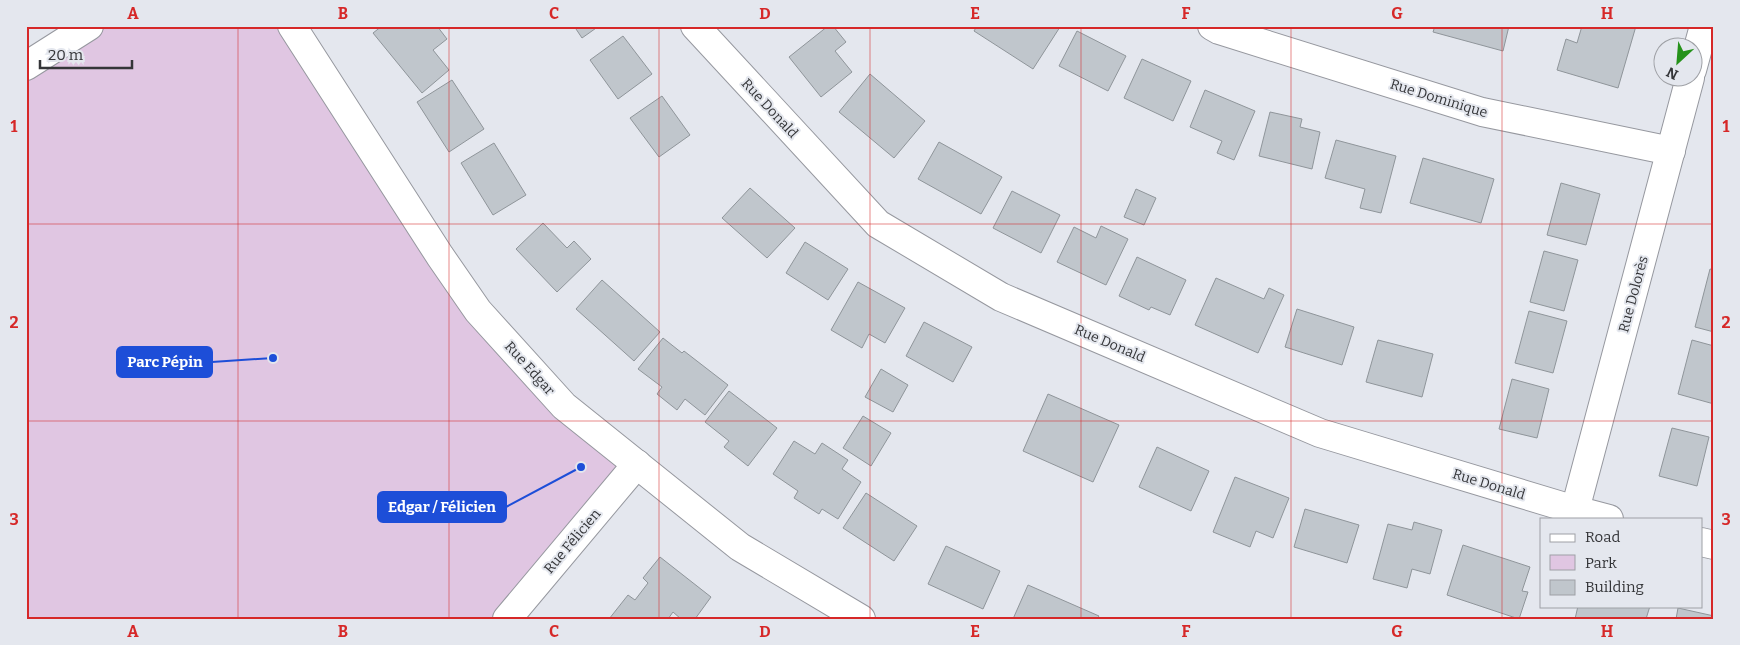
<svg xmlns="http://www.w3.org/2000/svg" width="1740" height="645" viewBox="0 0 1740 645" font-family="Bitter,serif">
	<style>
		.green { fill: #e0c6e2 }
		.building { fill: #c0c6cc; stroke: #8f959a }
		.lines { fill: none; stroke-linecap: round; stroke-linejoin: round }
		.street-casing { stroke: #96989f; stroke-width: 30 }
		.street { stroke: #fff; stroke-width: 28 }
		.grid { fill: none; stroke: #d62828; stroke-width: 1; stroke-opacity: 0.55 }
		.labels { text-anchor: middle; stroke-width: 4; stroke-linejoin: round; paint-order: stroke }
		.street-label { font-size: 14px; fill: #343538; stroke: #e4e7ee }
		.leader { fill: none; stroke: #1d4ed8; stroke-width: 2 }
		.callout-dot { fill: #1d4ed8; stroke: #e4e7ee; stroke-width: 2 }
		.callout { fill: #1d4ed8; stroke: #1d4ed8; stroke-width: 2 }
		.callout-label { font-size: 15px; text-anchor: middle; font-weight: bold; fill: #fff }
		.neatline { fill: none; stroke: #d62828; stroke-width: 2 }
		.grid-label { font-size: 16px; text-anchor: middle; font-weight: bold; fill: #d62828 }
	</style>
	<rect width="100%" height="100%" fill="#e4e7ee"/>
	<path class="green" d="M89,26h203l148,230 197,208 -130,155h-481v-553z"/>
	<g class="building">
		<path d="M382,26h55l10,13 -14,11 16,20 -27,23 -49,-60z"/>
		<path d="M574,26h25l-17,12z"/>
		<path d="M828,26h5l13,16 -11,9 17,21 -31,25 -32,-40z"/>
		<path d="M977,26h81l2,1 -27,42 -59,-38z"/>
		<path d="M1435,26h74l-6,25 -70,-19z"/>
		<path d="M1582,26h54l-18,62 -61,-18 9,-31 11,4z"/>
		<path d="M1077,31l49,25 -18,35 -49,-25z"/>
		<path d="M623,36l29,38 -34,25 -28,-39z"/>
		<path d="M1142,59l49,22 -18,40 -49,-23z"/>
		<path d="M870,74l55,47 -31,37 -55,-46z"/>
		<path d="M452,80l32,49 -35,23 -32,-50z"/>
		<path d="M1205,90l50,21 -21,49 -17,-7 5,-12 -32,-14z"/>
		<path d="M662,96l28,39 -31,22 -29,-39z"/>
		<path d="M1270,112l32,7 -2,8 20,5 -8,37 -53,-13z"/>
		<path d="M1336,140l60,16 -15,57 -21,-5 5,-19 -40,-11z"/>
		<path d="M939,142l63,35 -21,37 -63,-35z"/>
		<path d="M494,143l32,52 -33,20 -32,-52z"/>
		<path d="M1423,158l71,21 -13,44 -71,-20z"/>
		<path d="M1561,183l39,11 -14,51 -39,-10z"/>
		<path d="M750,188l45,40 -28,30 -45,-40z"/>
		<path d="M1136,189l20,9 -12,27 -20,-8z"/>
		<path d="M1012,191l48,24 -19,38 -48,-25z"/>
		<path d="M543,223l24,25 7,-7 17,18 -34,33 -41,-43z"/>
		<path d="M1101,226l27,13 -22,46 -49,-23 17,-35 22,11z"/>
		<path d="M805,242l43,27 -20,31 -42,-27z"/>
		<path d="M1544,251l34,9 -14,51 -34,-9z"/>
		<path d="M1137,257l49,23 -16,35 -19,-8 -2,3 -30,-14z"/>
		<path d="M1710,269l4,1v62l-19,-5z"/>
		<path d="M1216,278l48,21 5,-11 15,7 -26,58 -63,-28z"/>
		<path d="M602,280l58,52 -26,29 -58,-52z"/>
		<path d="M858,282l47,26 -20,35 -16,-9 -7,14 -31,-18z"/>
		<path d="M1297,309l57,18 -12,38 -57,-18z"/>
		<path d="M1529,311l38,10 -14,52 -38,-10z"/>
		<path d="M924,322l48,25 -19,35 -47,-26z"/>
		<path d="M663,338l19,15 2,-2 44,34 -23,30 -20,-16 -8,11 -20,-16 5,-7 -24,-18z"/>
		<path d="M1378,340l55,14 -11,43 -56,-15z"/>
		<path d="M1692,340l22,6v58l-36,-10z"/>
		<path d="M881,369l27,16 -15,27 -28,-15z"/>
		<path d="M1512,379l37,10 -12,49 -38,-9z"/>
		<path d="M729,391l48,37 -29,38 -24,-19 5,-6 -24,-19z"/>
		<path d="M1048,394l71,31 -26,57 -70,-31z"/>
		<path d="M863,416l28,17 -20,33 -28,-18z"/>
		<path d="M1672,428l37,9 -12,49 -38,-10z"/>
		<path d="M794,441l21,13 7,-11 26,17 -6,9 19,13 -23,37 -16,-10 -3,5 -25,-16 4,-7 -25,-17z"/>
		<path d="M1157,447l52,24 -18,40 -52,-24z"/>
		<path d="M1235,477l54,21 -16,40 -17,-7 -6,16 -37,-15z"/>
		<path d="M866,493l51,33 -23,35 -51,-33z"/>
		<path d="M1305,509l54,16 -12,38 -53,-16z"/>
		<path d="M1414,522l28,8 -12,44 -18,-5 -5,19 -34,-9 15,-55 24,6z"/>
		<path d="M1463,545l67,22 -8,24 6,1 -9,27 -72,-24z"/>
		<path d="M946,546l54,25 -17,38 -55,-25z"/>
		<path d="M660,557l51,40 -16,22h-14l-8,-7 -5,7h-59l19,-24 7,5 13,-17 -5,-5z"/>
		<path d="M1028,585l71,31 -2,3h-84z"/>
		<path d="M1578,606h72l-4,13h-71z"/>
		<path d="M1678,608l36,8v3h-38z"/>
	</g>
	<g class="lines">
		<defs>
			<g id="street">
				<path d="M292,26l148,230 38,55 86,95 176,141 121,72"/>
				<path d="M695,26l183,198 123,73 319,136 255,77 34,9"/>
				<path d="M1212,26l7,4 263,82 189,39"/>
				<path d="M26,66l63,-40"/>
				<path d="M1692,70l12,-44"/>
				<path d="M1575,510l115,-432"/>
				<path d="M1701,542l13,3"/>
				<path d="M507,619l130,-155"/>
			</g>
		</defs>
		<use href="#street" class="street-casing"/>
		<use href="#street" class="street"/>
	</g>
	<path class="grid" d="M238,26v593M449,26v593M659,26v593M870,26v593M1081,26v593M1291,26v593M1502,26v593M26,224h1688M26,421h1688"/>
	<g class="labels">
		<g class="street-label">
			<text transform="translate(1439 98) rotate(17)" y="5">Rue Dominique</text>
			<text transform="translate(770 108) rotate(47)" y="5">Rue Donald</text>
			<text transform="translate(1633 294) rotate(-75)" y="5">Rue Dolorès</text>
			<text transform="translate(1110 343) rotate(23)" y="5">Rue Donald</text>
			<text transform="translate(530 368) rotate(48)" y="5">Rue Edgar</text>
			<text transform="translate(1489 484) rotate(17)" y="5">Rue Donald</text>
			<text transform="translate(572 541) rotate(-50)" y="5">Rue Félicien</text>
		</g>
	</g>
	<path class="leader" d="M273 358L212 362M581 467L506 507"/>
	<g class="callout-dot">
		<circle cx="273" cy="358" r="5"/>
		<circle cx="581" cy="467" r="5"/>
	</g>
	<g class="callout">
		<rect x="117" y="347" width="95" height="30" rx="5"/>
		<rect x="378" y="492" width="128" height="30" rx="5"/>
	</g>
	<g class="callout-label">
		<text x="165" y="367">Parc Pépin</text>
		<text x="442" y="512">Edgar / Félicien</text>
	</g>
	<rect width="1740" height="645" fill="none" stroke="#e4e7ee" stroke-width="55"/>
	<rect x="1540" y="518" width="162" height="90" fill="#e4e7ee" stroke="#9ea0a5"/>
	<rect x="1550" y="534" width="25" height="8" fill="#ffffff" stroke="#9ea0a5"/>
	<text x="1585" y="542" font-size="15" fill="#343538">Road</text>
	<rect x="1550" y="555" width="25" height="15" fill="#e0c6e2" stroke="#9ea0a5"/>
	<text x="1585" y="568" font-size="15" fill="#343538">Park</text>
	<rect x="1550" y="580" width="25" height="15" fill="#c0c6cc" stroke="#9ea0a5"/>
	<text x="1585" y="592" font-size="15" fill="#343538">Building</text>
	<g transform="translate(1678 62) rotate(206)"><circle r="24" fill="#e4e7ee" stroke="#9ea0a5"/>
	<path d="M0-4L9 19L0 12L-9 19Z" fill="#25921a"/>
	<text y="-8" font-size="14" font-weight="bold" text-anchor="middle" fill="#343538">N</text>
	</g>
	<path d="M40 60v8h92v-8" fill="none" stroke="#343538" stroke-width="2.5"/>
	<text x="48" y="60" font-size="15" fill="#343538" stroke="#e4e7ee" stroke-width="4" paint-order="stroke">20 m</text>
	<rect x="28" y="28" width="1684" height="590" class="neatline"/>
	<g class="grid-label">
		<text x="133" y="19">A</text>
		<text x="343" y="19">B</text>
		<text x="554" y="19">C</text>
		<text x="765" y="19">D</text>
		<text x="975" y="19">E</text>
		<text x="1186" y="19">F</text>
		<text x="1397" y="19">G</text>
		<text x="1607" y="19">H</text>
		<text x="14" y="132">1</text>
		<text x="1726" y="132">1</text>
		<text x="14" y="328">2</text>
		<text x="1726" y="328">2</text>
		<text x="14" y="525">3</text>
		<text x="1726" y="525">3</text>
		<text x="133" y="637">A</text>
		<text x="343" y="637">B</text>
		<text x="554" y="637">C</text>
		<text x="765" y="637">D</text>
		<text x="975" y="637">E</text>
		<text x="1186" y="637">F</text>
		<text x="1397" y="637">G</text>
		<text x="1607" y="637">H</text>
	</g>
</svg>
